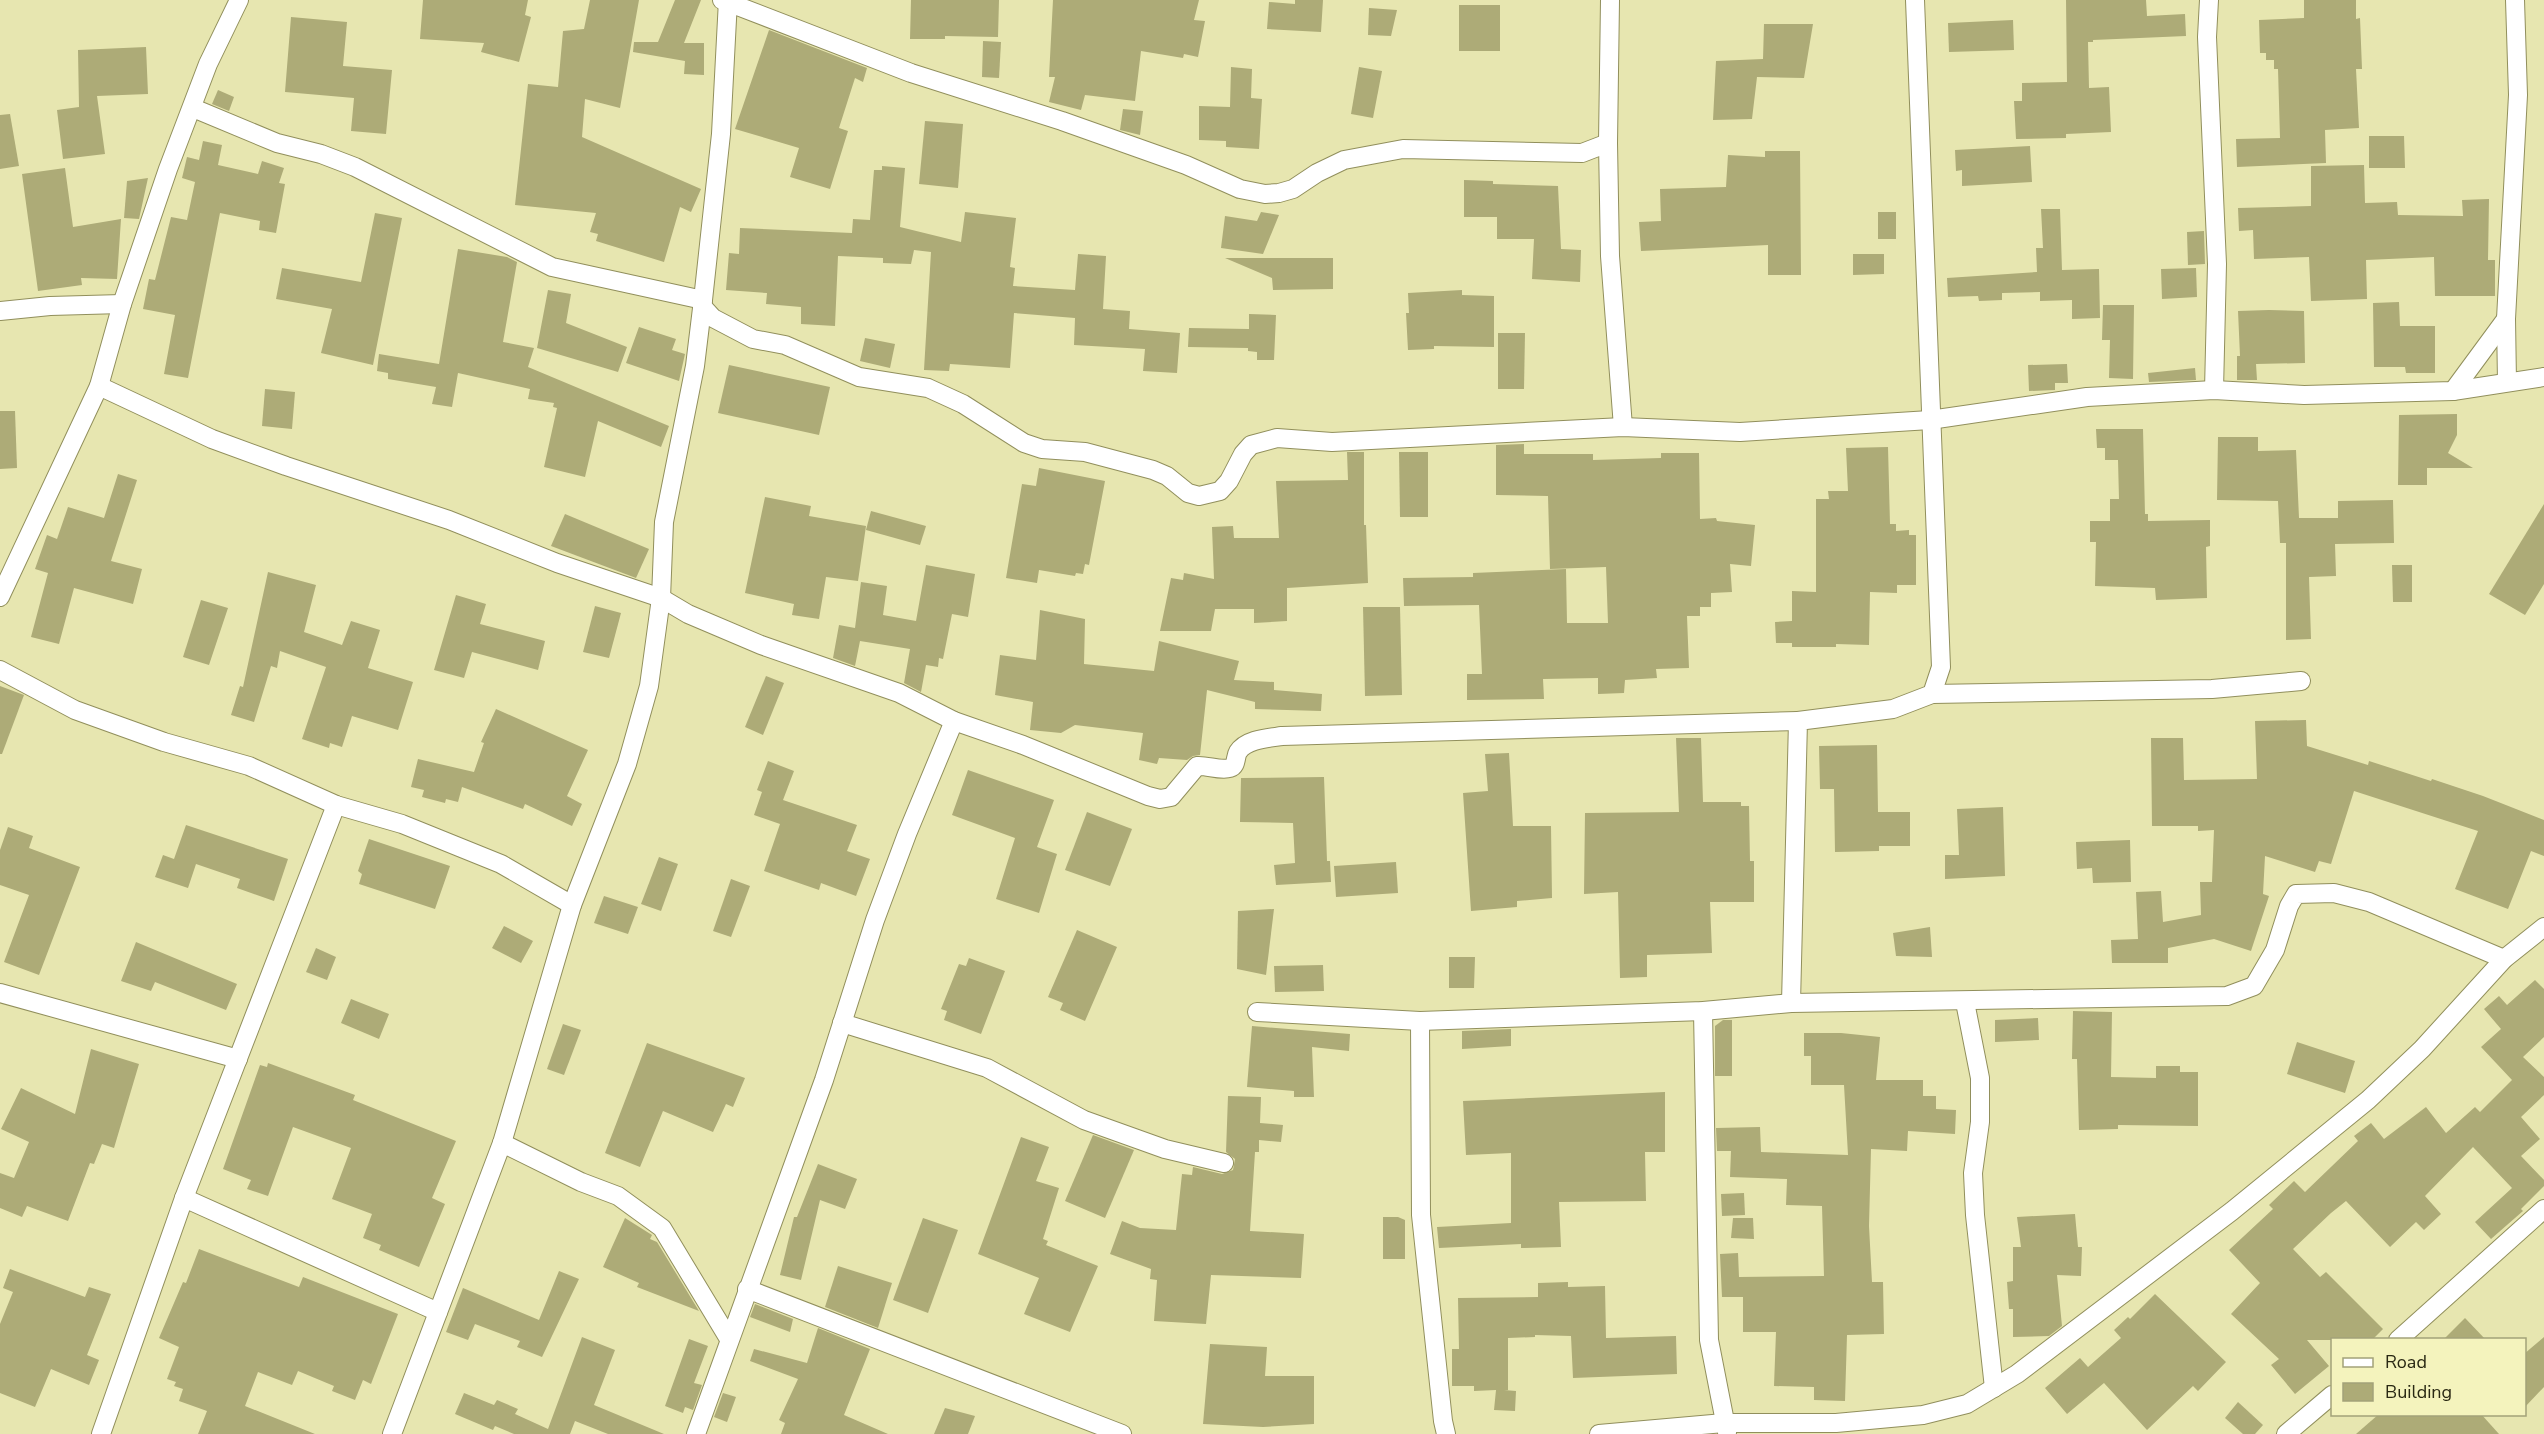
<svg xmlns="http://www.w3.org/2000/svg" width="2544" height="1434" viewBox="0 0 2544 1434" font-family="'Nunito Sans',sans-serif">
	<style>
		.building { fill: #adab77 }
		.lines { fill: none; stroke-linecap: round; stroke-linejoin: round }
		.minor-casing { stroke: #918f5c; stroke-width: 20 }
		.minor { stroke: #fff; stroke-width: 18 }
	</style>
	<rect width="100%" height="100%" fill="#e7e6b0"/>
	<g class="building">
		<path d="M423,0h105l-3,15 6,2 -12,45 -38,-10 3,-9 -64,-4z"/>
		<path d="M590,0h49l-19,108 -35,-9 -3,38 119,52 -10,23 -11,-5 -16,55 -68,-21 2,-7 -8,-2 6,-19 -81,-8 13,-121 30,3 5,-56 21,-2z"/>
		<path d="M675,0h26l-17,43h20v32l-20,-1 1,-13 -52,-9 1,-10h24z"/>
		<path d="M911,0h88l-1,37 -53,-1v3h-35z"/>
		<path d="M1053,0h146l-5,20 11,1 -7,36 -14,-3 -1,4 -42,-7 -6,50 -50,-6 -4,15 -32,-8 6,-25h-6z"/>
		<path d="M1295,0h28l-2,32 -54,-3 2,-27 26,2z"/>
		<path d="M2066,0h80l1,16 38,-2 1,22 -93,4v2h-5l1,46 20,-1 2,45 -45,2v4l-50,1 -2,-38h8v-18l45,-1z"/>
		<path d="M2304,0h52v19l4,-1 2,51h-6l3,59 -34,2 1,33 -89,4 -1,-28 44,-1 -2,-69h-4v-9h-8v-7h-6l-1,-33 45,-2z"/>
		<rect x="1459" y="5" width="41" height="46"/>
		<path d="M1369,8l28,2 -6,26 -23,-1z"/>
		<path d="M291,17l56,5 -4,44 49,4 -6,64 -35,-3 3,-33 -69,-6z"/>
		<path d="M2013,20l1,30 -65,2 -1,-29z"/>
		<path d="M1764,24h49l-9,54 -47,-1 -5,42 -39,1 3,-59 47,-2z"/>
		<path d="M769,30l98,38 -4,14 -8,-4 -16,50 9,3 -18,58 -40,-12 9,-29 -64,-19z"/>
		<path d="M983,41l18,1 -2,36 -17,-1z"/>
		<path d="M146,47l2,47 -51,2 8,58 -42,5 -6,-49 22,-3 -1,-57z"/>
		<path d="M1231,67l21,2 -1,29 11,1 -3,50 -33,-2v-6l-27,-1v-34l31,1z"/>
		<path d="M1359,67l23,4 -9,47 -22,-4z"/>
		<path d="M218,90l16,7 -5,14 -17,-7z"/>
		<path d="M1123,109l20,2 -3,24 -20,-5z"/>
		<path d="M10,114l9,52 -19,3v-54z"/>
		<path d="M925,121l38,3 -5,64 -39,-4z"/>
		<path d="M2369,136h35l1,32h-36z"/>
		<path d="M203,141l19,4 -4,20 40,9 4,-13 22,7 -5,15 6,1 -9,49 -17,-3 1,-9 -40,-8 -32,165 -24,-4 11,-59 -32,-6 6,-30 6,1 16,-63 16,3 8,-38 -13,-4 5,-21 12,3z"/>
		<path d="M2030,146l2,36 -70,4v-16l-6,1 -1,-21z"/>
		<path d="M1765,151h35l1,124h-33v-30l-127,6 -2,-29 22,-1 -1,-32 66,-2 2,-32 37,2z"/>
		<path d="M2364,165l1,38 32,-1 1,13 65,1 -1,-16 27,-1 -1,61h7v36h-60l-1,-39 -68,3 1,39 -56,2 -2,-44 -55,2 -1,-29 -14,1 -1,-23 73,-2v-40z"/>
		<path d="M882,166l23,2 -5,59 61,15 4,-30 51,6 -6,49 5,1 -2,18 62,4 3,-36 28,2 -3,53 27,2 -1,18 51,4 -3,40 -34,-2 2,-22 -71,-4 1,-27 -61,-5 -4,55 -60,-4 -1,7 -25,-1 7,-118 -17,-2 -3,14 -28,-1v-5l-45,-2 -3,70 -34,-2v-17l-35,-3 1,-11 -41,-3 3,-37 10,1 1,-26 112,5 1,-14 17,1 4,-50h8z"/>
		<path d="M65,168l8,59 48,-8 -4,60 -36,-1 1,7 -44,6 -16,-117z"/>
		<path d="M148,178l-9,41 -15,-1 3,-37z"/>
		<path d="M1464,180l29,1v3l65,2 3,63 20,1 -1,32 -48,-3 2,-40h-37v-22h-33z"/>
		<path d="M2041,209h19l2,61 37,-1 1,49 -28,1v-19l-32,1v-9l-38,1v7l-23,1 -1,-5 -30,1 -1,-19 90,-6 -1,-24h7z"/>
		<path d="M1261,212l18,3 -16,39 -42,-6 4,-32 32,5z"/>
		<rect x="1878" y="212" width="18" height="27"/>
		<path d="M375,213l27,5 -29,147 -52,-12 11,-44 -56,-10 6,-31 79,14z"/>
		<path d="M2204,231l1,33 -17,1 -1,-33z"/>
		<path d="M458,249l49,8 10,5 -14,80 31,6 -6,19 141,59 -8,21 -63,-26 -13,56 -41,-10 13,-59 -4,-1 1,-4 -26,-4 2,-10 -72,-16 -6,34 -20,-3 4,-17 -48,-8v-6l-11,-2 2,-17 60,10z"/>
		<path d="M1853,254h31v20l-31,1z"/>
		<path d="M1225,258h108v31l-60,1 -1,-12z"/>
		<path d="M2196,268l1,29 -35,2 -1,-30z"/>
		<path d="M548,290l23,4 -5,29 61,24 -9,25 -81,-24z"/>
		<path d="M1462,290v5l32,1v51l-60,-1v3l-26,1 -2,-37h3l-1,-20z"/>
		<path d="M2399,302l1,24h35v47h-29l-1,-6h-31l-1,-64z"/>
		<path d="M2103,305h31l-1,74 -24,-1 1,-38h-8z"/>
		<path d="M2269,310l35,1 1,52 -49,1 1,16h-20v-24h3l-2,-45z"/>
		<path d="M1249,314l27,1 -2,45h-17v-8l-9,-1v-3l-60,-1 1,-19 60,1z"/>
		<path d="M639,327l37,12 -4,11 13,4 -6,27 -53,-18z"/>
		<path d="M1498,333h27l-1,56h-26z"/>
		<path d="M865,338l30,6 -5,24 -30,-7z"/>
		<path d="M2067,364l1,19h-13v7l-26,1 -1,-26z"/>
		<path d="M729,365l101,22 -11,48 -101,-22z"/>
		<path d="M2195,368l1,12 -47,2 -1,-9z"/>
		<path d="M265,389l30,3 -3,37 -30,-3z"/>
		<path d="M0,411h15l2,57 -17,1z"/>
		<path d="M2457,414v21l-9,18 25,15h-46v17h-29l1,-70z"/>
		<path d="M2096,429h47l2,85h3v7l62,-1v26l-4,1 1,51 -51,2 -1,-12 -60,-2 1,-44h-6v-21h20v-22h9l-1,-39h-13v-12h-8z"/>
		<path d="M2218,437h40v14l38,-1 3,68h39v-17l55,-1 1,43 -59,1 1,32 -27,1 2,62 -25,1v-97h-6l-2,-42 -61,-1z"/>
		<path d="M1524,444v10h69v6l68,-2v-5h38l1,66 16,-1 1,3 38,4 -4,41 -21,-2 2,28 -21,1v14h-11v9h-13l2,52 -33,1 1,9 -32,2 -1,13 -26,1v-16l-55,1 1,20 -77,1v-26h15l-3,-69 -75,1 -1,-28 70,-1v-4l93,-4 1,54h41l-2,-56 -56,2 -2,-73 -52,-1v-50z"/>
		<path d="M1888,447l2,77h6v7l13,-1v5h7v50h-19v8l-27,-1 -1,53 -33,-1v3h-44v-4h-16l-1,-21 17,-1v-30l24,1v-93h13l-1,-8h20l-2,-43z"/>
		<path d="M1347,452h17v73h2l2,58 -81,5v33l-33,2v-14h-39l-4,22h-51l11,-53 12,2 1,-7 30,6 -2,-52 21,-1 1,12h45l-3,-57 72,-1z"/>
		<path d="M1399,452h29v65h-28z"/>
		<path d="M1039,468l66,13 -16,84 -4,-1 -2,10 -7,-1 -1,3 -36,-6 -2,13 -31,-5 16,-94 14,2z"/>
		<path d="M118,474l19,6 -26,81 31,8 -9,35 -59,-16 -15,56 -28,-7 17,-64 -13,-4 12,-34 10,4 11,-32 36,11z"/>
		<path d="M765,497l46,9 -2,10 57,10 -8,55 -32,-4 -7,42 -27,-4 2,-11 -49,-11z"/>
		<path d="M2544,504v80l-19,31 -36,-21z"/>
		<path d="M871,511l55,15 -6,19 -54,-15z"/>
		<path d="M565,514l84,35 -13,29 -85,-32z"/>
		<path d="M926,565l49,9 -7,43 -16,-3 -9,45 -4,-1 -1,9 -12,-2 -5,27 -17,-9 6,-34 -50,-8 -5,25 -22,-8 6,-33 16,3 6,-46 26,4 -4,29 33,6z"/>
		<path d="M2392,565h20v37h-19z"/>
		<path d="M268,572l48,13 -12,47 38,13 9,-24 29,9 -12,38 45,14 -15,48 -46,-14 -10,31 -12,-4 -1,5 -27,-9 24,-72 -46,-16 -3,17 -6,-2 -17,56 -23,-7 9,-29 3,1z"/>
		<path d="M456,595l30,9 -6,20 65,17 -7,29 -66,-18 -8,26 -30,-8z"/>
		<path d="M201,600l27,8 -19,57 -26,-8z"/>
		<path d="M595,606l26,7 -12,45 -26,-6z"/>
		<path d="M1363,607h37l2,88 -37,1z"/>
		<path d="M1040,610l45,9 -1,45 70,7 5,-30 80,20 -5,19 40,2v8l48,4 -1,17 -66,-2v-7l-48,-12 -7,65 -7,1 -6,4 -28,-2 -2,6 -18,-4 4,-27 -68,-8 -14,8 -31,-3 3,-28 -38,-7 5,-40 36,5z"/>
		<path d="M766,676l18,7 -21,52 -18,-8z"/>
		<path d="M0,686l24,9 -22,59h-2z"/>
		<path d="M496,709l92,41 -21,46 15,8 -10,22 -47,-22 -2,5 -61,-22 -4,15 -12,-3 -1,4 -23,-6 2,-7 -13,-3 7,-28 56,13 10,-29 -3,-1z"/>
		<path d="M2306,720l1,26 61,19 1,-4 62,20 1,-2 51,17 61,24v36l-13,-5 -23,58 -53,-20 23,-58 -124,-40 -23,73 -12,-3 -4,11 -50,-16 -2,38 6,2 -18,55 -37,-12 -46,9v15h-56l-1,-23 27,-1 -2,-47 25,-1 2,31 38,-7 -1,-33h12l2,-52 -16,1v-5h-46l-1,-88h32l1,42 73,-1 -2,-58z"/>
		<path d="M1676,738h25l2,64h38v4h8l1,55h4v41h-44l2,51 -65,2v22l-27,1 -2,-86 -34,2 1,-81 94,-1z"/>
		<path d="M1877,745l1,67h32v34h-31v5l-44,1 -1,-63h-14l-1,-43z"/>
		<path d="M1509,753l4,73h38l1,72 -35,3v6l-46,4 -8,-118 25,-2 -3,-37z"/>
		<path d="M768,761l26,10 -11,29 74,25 -10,26 23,8 -14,37 -35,-13 -2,7 -55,-19 16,-47 -26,-9 8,-23 -5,-2z"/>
		<path d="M968,770l86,30 -17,47 20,7 -18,59 -43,-14 19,-61 -63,-23z"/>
		<path d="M1324,777l3,84h3l1,21 -55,3 -2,-20 21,-2 -2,-40 -53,-1 1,-44z"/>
		<path d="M2003,807l2,69 -60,3v-24h14l-2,-46z"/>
		<path d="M1087,812l45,17 -22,57 -45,-16z"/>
		<path d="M186,825l102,34 -14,42 -37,-13 3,-9 -44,-15 -8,24 -33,-11 8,-22 11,4z"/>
		<path d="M8,827l25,9 -4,12 51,19 -41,108 -35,-13 25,-67 -29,-10v-35z"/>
		<path d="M369,839l81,27 -15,43 -76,-25 3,-10 -4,-3z"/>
		<path d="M2130,840l1,42 -38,1 -1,-15 -15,1 -1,-27z"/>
		<path d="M659,857l19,7 -17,47 -20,-7z"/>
		<path d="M1396,862l2,31 -62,4 -2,-31z"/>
		<path d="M731,879l19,7 -19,51 -18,-6z"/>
		<path d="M604,896l34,11 -10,27 -34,-11z"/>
		<path d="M1274,909l-8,66 -29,-6 1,-58z"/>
		<path d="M504,926l29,15 -12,22 -29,-15z"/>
		<path d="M1930,927l2,30 -36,-1 -3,-23z"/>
		<path d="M1077,930l40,17 -32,74 -25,-11 3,-7 -15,-6z"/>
		<path d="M136,942l101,42 -11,26 -71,-28 -4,9 -30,-10z"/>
		<path d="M316,948l20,9 -9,23 -21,-8z"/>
		<path d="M1449,957h26l-1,31h-25z"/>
		<path d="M969,958l36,13 -24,63 -37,-14 3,-9 -6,-2 18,-45 7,2z"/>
		<path d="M1323,965l1,26 -49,1 -1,-26z"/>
		<path d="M2535,980l9,9v48l-21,20 21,20v18l-23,22 19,22 -19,17 23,24v6l-23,23 2,2 -32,28 -16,-17 37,-34 -39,-41 -48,49 16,18 -17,16 -8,-8 -26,25 -44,-46 -15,12 -38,36 27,28 6,-5 57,57 -11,11h-65l22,26 -34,28 -24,-29 8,-6 -48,-45 29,-31 -31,-33 44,-41 -4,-4 25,-24 11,11 53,-51 -4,-5 17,-13 13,16 42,-32 20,26 29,-26 5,5 32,-32 -31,-33 20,-18 -17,-20 15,-13 8,9z"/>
		<path d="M351,999l38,15 -10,25 -38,-16z"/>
		<path d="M2073,1011l39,1 -1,65 45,1v-12h24v6h18v54l-80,-1v4l-39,1 -2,-71h-5z"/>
		<path d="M2038,1018l1,22 -44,2v-22z"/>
		<path d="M1723,1020h9v56h-17v-50z"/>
		<path d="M563,1024l18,6 -17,45 -17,-6z"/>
		<path d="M1252,1026l98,8 -1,17 -37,-4 2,50h-20v-6l-47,-4z"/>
		<path d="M1511,1029v17l-49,3v-18z"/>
		<path d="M1804,1033h37l39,4 -4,43h47v16h13v13l20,1 -1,24 -47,-3 -1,20 -36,-2 -2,77 3,56h11l1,52 -37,1 -2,66 -31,-1v-13l-40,-1 2,-54h-33v-35h-21l-2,-43 18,-1 1,24 85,-1 -2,-70 -36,-1 1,-26 -57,-2 1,-26h-14l-1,-23 44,-1 1,25 87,3 -4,-70h-33v-29h-7z"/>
		<path d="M2297,1042l58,19 -10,32 -58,-19z"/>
		<path d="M647,1043l98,35 -12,29 -7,-3 -13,28 -50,-21 -23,56 -35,-14z"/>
		<path d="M91,1049l48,15 -25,84 -12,-4 -8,20 -4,-1 -22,58 -41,-15 -5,11 -22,-9v-35l14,5 15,-36 -28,-13 20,-41 54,26z"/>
		<path d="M268,1063l87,32 -2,5 103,41 -24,57 13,6 -26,63 -40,-17 2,-5 -18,-7 9,-24 -40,-15 19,-51 -58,-21 -25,69 -21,-7 4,-9 -28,-11 37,-104 7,2z"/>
		<path d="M1665,1092v60h-20l1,49 -87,1 2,45 -40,1v-4l-82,4 -2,-21 74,-4v-70l-45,2 -3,-54z"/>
		<path d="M1228,1096l33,1 -1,26 23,2 -2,17 -22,-2v12h-4l-5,79 54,3 -3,44 -90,-3 -5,49 -52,-3 3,-41 -7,-1 1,-10 -41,-15 12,-33 18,7 36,2 6,-56 10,1 1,-8 29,7 11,-4 2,-11 -9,-7z"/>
		<path d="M1093,1135l41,15 -29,68 -40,-17z"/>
		<path d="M1021,1137l28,10 -13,34 23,7 -16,51 5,2 -2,4 52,21 -28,66 -46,-18 15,-36 -61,-24z"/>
		<path d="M818,1164l39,15 -12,30 -25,-9 -19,80 -21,-5 14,-58h3z"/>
		<path d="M1744,1193l1,22 -23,1 -1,-22z"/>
		<path d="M2075,1214l3,33h4l-1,29 -24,-1 5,51 -13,10 -36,1v-28h-4l-2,-27 6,-1v-34h8l-4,-30z"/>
		<path d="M1383,1217h15l7,3v39h-22z"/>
		<path d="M625,1218l27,17 -2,4 7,3 42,69 -62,-24 2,-4 -36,-16z"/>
		<path d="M923,1218l35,12 -30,83 -35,-13z"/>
		<path d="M1733,1218h20l1,21 -23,-1z"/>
		<path d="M199,1249l100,38 4,-10 95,37 -27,70 -8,-4 -8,20 -23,-9 2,-5 -36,-15 -6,14 -34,-13 -13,34 70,28h-117l9,-23 -28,-10 4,-12 -9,-3 2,-4 -9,-3 12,-32 -20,-9 24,-56 3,1z"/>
		<path d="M838,1266l54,17 -14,45 -53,-21z"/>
		<path d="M10,1269l75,28 4,-10 22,7 -24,61 12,5 -10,25 -38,-16 -16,38 -35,-14v-69l13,-32 -10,-4z"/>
		<path d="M559,1271l20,8 -37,78 -25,-10 3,-6 -45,-17 -7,16 -22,-8 17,-44 76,32z"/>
		<path d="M1568,1282v5l37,-1 1,52 70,-2 1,38 -104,4 -2,-42 -36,-1v2l-27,1v52h-4l12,1 -1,20 -21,-1 2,-20 -22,1v-5h-22v-37h7l-1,-51 80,-1v-14z"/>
		<path d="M2155,1294l71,68 -28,29 -5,-5 -46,44 -43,-47 -37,31 -22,-26 35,-30 8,9 33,-29 -7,-8 14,-13 2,2z"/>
		<path d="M755,1304l38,15 -3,13 -40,-15z"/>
		<path d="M2465,1318l21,22h-43z"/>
		<path d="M818,1328l52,21 -26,66 44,19h-107l4,-11 -6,-3 19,-41 -48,-18 4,-12 53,14z"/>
		<path d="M582,1337l33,13 -21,55 70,29h-56l-33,-13 -5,13h-56l-19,-8 -2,4 -38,-16 9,-21 30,12 3,-5 21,9 -3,5 33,15z"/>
		<path d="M2544,1337v50l-20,21v-54z"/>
		<path d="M689,1339l19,7 -14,37 8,2 -9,25 -8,-3 -2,6 -18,-7z"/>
		<path d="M1210,1344l57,3 -2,29h49v48l-51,3 -60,-3z"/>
		<path d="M723,1393l13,4 -9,25 -13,-5z"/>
		<path d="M2238,1402l25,23 -8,9h-12l-18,-16z"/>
		<path d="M945,1408l30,8 -7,18h-34z"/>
		<path d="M2379,1414h102l18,20h-143z"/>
	</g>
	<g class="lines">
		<defs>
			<g id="minor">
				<path d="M722,0l189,73 151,48 124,44 54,24 25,5 14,-1 14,-4 24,-16 27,-13 59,-11 179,4 26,-10"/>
				<path d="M1610,0l-2,143 2,113 13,171"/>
				<path d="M2209,0l-2,37 10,227 -3,126"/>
				<path d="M193,108l84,35 44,11 34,13 197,100 151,33"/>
				<path d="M702,306l11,12 40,21 32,6 74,32 69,11 35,16 61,39 18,6 43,3 68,18 14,6 21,17 11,3 21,-5 9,-10 14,-27 8,-9 26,-7 55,4 291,-15 117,5 190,-12 157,-23 127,-7 90,5 149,-4 91,-14"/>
				<path d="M0,311l50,-5 72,-2"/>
				<path d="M2507,382l-1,-63 12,-224 -3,-95"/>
				<path d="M99,386l113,53 74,27 163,54 108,43 104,35 27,16 73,31 138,48 55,28 69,24 125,51 12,3 11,-2 26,-31c10,-1 23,5 33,2 7,-2 5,-11 8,-16 8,-13 31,-14 44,-16l516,-15"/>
				<path d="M2453,391l53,-72"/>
				<path d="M0,597l99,-211 23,-82 46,-135 40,-105 31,-64"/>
				<path d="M0,670l75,40 89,32 85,24 87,39 66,19 99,40 71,41"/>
				<path d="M1932,694l280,-5 89,-8"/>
				<path d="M0,993l238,66"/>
				<path d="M1965,1002l15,76v44l-7,51 2,42 19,173"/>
				<path d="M1791,1003l7,-282 95,-12 39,-15 9,-27 -26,-667"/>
				<path d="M1703,1011l6,329 18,92"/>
				<path d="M1257,1012l163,9 283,-10 88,-8 436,-7 27,-10 21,-36 14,-44 7,-12 38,-1 35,9 135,57"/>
				<path d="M1420,1021l1,194 22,206 3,13"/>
				<path d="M842,1023l145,45 97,52 81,29 59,14"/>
				<path d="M502,1143l79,39 37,14 44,32 67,111"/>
				<path d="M184,1198l254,114"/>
				<path d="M747,1289l375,145"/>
				<path d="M2398,1340l146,-131"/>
				<path d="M101,1434l83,-236 152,-393"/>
				<path d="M392,1434l110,-291 70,-238 55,-141 22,-78 12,-88 3,-76 31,-156 8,-66 18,-166 7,-134"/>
				<path d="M696,1434l128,-354 51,-160 32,-86 47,-113"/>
				<path d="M1599,1434l125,-11h112l87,-8 44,-11 50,-30 215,-163 136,-111 54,-51 82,-90 40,-32"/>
				<path d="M2286,1434l46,-39"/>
			</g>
		</defs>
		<use href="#minor" class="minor-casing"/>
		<use href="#minor" class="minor"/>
	</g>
	<rect x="2331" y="1338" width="195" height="78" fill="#f4f3bd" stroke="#a3a279" stroke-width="1.5"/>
	<rect x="2343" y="1358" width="30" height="9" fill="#ffffff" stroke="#a3a279" stroke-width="1.5"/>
	<text x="2385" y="1368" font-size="18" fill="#292813">Road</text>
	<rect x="2343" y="1383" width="30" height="18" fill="#adab77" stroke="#a3a279" stroke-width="1.5"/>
	<text x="2385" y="1398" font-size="18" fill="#292813">Building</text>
</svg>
